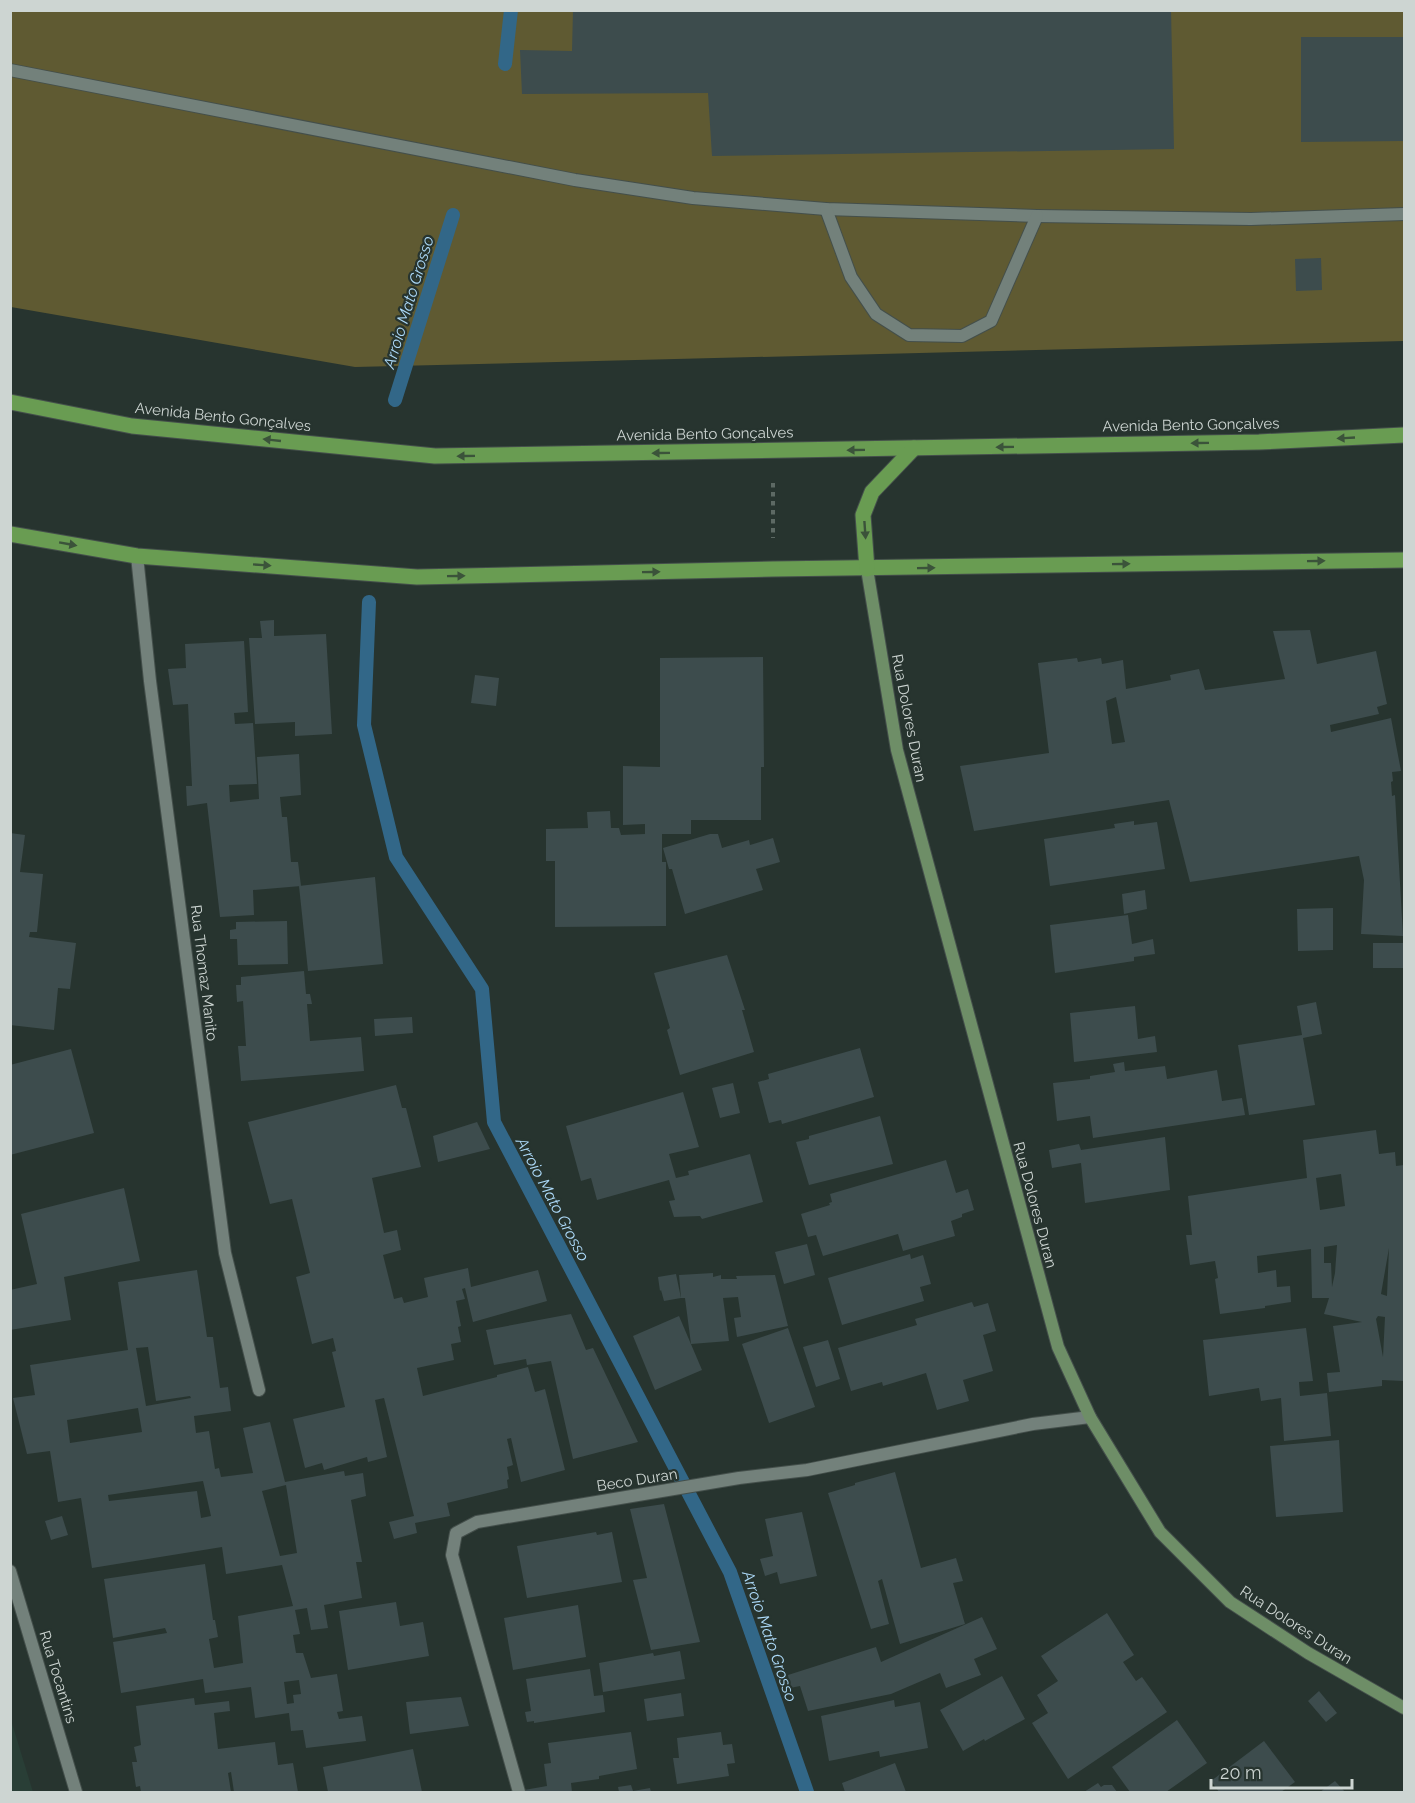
<svg xmlns="http://www.w3.org/2000/svg" width="1415" height="1803" viewBox="0 0 1415 1803" font-family="Raleway,sans-serif">
	<style>
		.built { fill: #293e36 }
		.grass { fill: #5f5a32 }
		.lines { fill: none; stroke-linecap: round; stroke-linejoin: round }
		.stream { stroke: #326788; stroke-width: 14 }
		.building { fill: #3d4c4d; fill-rule: evenodd }
		.lane-casing { stroke: #444f4b; stroke-width: 14 }
		.street-casing { stroke: #444f4b; stroke-width: 14 }
		.secondary-casing { stroke: #444f4b; stroke-width: 14 }
		.primary-casing { stroke: #444f4b; stroke-width: 17 }
		.path { stroke: #5d6964; stroke-width: 4; stroke-dasharray: 4.5 4.5; stroke-linecap: butt }
		.lane { stroke: #73817b; stroke-width: 12 }
		.street { stroke: #73817b; stroke-width: 12 }
		.secondary { stroke: #6e8e67; stroke-width: 12 }
		.primary { stroke: #699c52; stroke-width: 15 }
		.oneway { fill: #3b533a }
		.labels { text-anchor: middle; stroke-width: 4.5; stroke-linejoin: round; paint-order: stroke }
		.street-label { font-size: 15px; fill: #cdd5d2; stroke: #27342f }
		.water-label { font-size: 16px; font-style: italic; fill: #addaf9; stroke: #27342f }
	</style>
	<rect width="100%" height="100%" fill="#27342f"/>
	<path class="built" d="M10,1720h1l22,72h-22z"/>
	<path class="grass" d="M10,11h1394v330l-1049,26 -344,-60z"/>
	<g class="lines">
		<g class="stream">
			<path d="M505,64l6,-54"/>
			<path d="M395,400l58,-185"/>
			<path d="M369,602l-5,123 32,132 86,132 12,133 236,450 77,220"/>
		</g>
	</g>
	<g class="building">
		<path d="M573,10h598l3,139 -462,7 -4,-63 -186,1 -2,-44 52,1z"/>
		<path d="M1301,37h103v104l-103,1z"/>
		<path d="M1321,258l1,32 -26,1 -1,-32z"/>
		<path d="M274,620v16l52,-2 6,100 -37,2v-14l-40,2 -6,-86h13l-2,-17z"/>
		<path d="M1310,630l7,34 59,-13 11,53 -10,3 2,7 -49,11 1,7 60,-14 10,53 -9,1 1,9 -2,1 1,14 3,-1 8,141 -42,-2 3,-54 -5,-24 -169,26 -21,-82 -195,31 -14,-65 89,-13 -11,-90 39,-5 1,4 23,-4 1,6 21,-4 3,29 45,-9 -1,-5 29,-6 6,21 80,-11 -12,-48zM1116,697l9,45 -13,2 -6,-43z"/>
		<path d="M244,641l4,71 -14,1 1,11 18,-1 4,61 -28,1 1,17 29,-3 -2,-42 42,-3 2,41 -21,2 2,20h5l4,45h7l3,24 -48,4 1,25 -34,2 -13,-114 -20,3 -1,-20h6l-4,-82 -15,1 -5,-36 18,-1 -1,-24z"/>
		<path d="M763,657l1,110h-3v53h-70v14h-29v28h4v64l-111,1v-66h-9v-32l42,-1 -1,-16 23,-1 1,17h8l2,7 24,-1v-10l-22,1v-59l37,1v-109z"/>
		<path d="M475,675l24,3 -3,28 -25,-3z"/>
		<path d="M1134,821v4l23,-3 8,47 -115,17 -6,-47 71,-11 -1,-4z"/>
		<path d="M10,833l15,2 -5,37 23,2 -6,58h-7l-1,5 47,6 -6,46 -12,-1 -4,42 -44,-5z"/>
		<path d="M710,834h8l4,14 27,-8 1,5 23,-7 7,24 -24,7 7,21 -78,24 -13,-45h-3l-6,-21z"/>
		<path d="M375,877l8,87 -75,7 -9,-85z"/>
		<path d="M1145,890l2,19 -23,5 -2,-20z"/>
		<path d="M1333,908v42l-35,1 -1,-42z"/>
		<path d="M1128,915l4,29 21,-5 2,15 -21,3v4l-79,12 -5,-48z"/>
		<path d="M287,921l1,43 -50,1 -1,-26h-7v-9l6,-1v-7z"/>
		<rect x="1373" y="943" width="31" height="25"/>
		<path d="M727,955l18,55h-3l12,42 -74,23 -13,-45 3,-2 -16,-55z"/>
		<path d="M304,971l2,23h4l2,10h-5l3,37 51,-4 3,34 -123,10 -3,-35h8l-3,-45 -6,1 -1,-17h5v-8z"/>
		<path d="M1316,1002l6,32 -19,4 12,67 -66,10 -11,-70 64,-10 -5,-29z"/>
		<path d="M1135,1006l3,33 17,-3 2,16 -83,10 -4,-49z"/>
		<path d="M412,1017l1,16 -38,3 -1,-17z"/>
		<path d="M860,1048l14,49 -92,27 -1,-4 -12,3 -11,-41 11,-3 -1,-5z"/>
		<path d="M71,1049l23,84 -84,22v-90z"/>
		<path d="M1124,1062l1,9 40,-5 2,13 50,-9 5,31 20,-3 3,17 -152,23 -3,-22 -33,5 -4,-38 37,-4v-3l25,-4 -2,-8z"/>
		<path d="M733,1083l7,30 -20,5 -8,-30z"/>
		<path d="M396,1085l6,23h4l15,59 -49,11 12,55 13,-3 4,20 -18,5 11,44 8,-2 2,6 24,-6 -4,-19 44,-10 3,19 67,-17 9,31 -74,21 -8,-34 -3,1 3,10 -9,2 5,25 -3,1 3,15 -10,2 3,16 -37,8 6,28 74,-19v-2l31,-8 7,25 10,-3 20,81 -44,12 -10,-44 -4,1 6,26 -6,2 2,12 -2,1 1,8 -61,15 3,13 -35,7 2,10 -23,6 -5,-17 25,-6 -30,-118 -9,2 12,57 -19,5 -1,-5 -43,13 -2,-7 -17,5 -12,-49 52,-12 -13,-55 4,-1 -3,-13 -21,6 -16,-67 14,-4 -18,-74 -22,5 -22,-82z"/>
		<path d="M683,1092l16,55 -30,7 7,24 13,-3 -1,-4 62,-17 13,48 -61,17 -2,-3 -26,1 -5,-16 6,-1 -6,-20 -72,20 -6,-22 -10,3 -15,-55z"/>
		<path d="M880,1116l13,48 -84,21 -13,-43 13,-3v-3z"/>
		<path d="M477,1122l13,27 -52,13 -5,-26z"/>
		<path d="M1376,1130l3,24 16,-2 1,14 8,-1v216l-22,-1v6l-53,6 -2,-19 13,-1 -7,-46 29,-4 -38,-8 5,-16h-17l-1,-49 -54,7 1,17 18,-3 1,17 13,-1 1,16 -26,4v2l-45,6 -5,-35 3,-1 -3,-17 -25,4 -4,-30h6l-4,-39 119,-18 -4,-38zM1341,1174l4,32 -25,4 -4,-32zM1337,1245l-2,28 -3,14 -1,-24h-7v-16zM1389,1248l-2,48 -6,-2zM1378,1316l7,1 -2,40 -7,-38z"/>
		<path d="M1165,1137l5,53 -85,13 -4,-40 -29,5 -3,-18 30,-6 2,6z"/>
		<path d="M946,1160l10,33 12,-4 6,21 -12,4v3l-11,4 4,15 -52,15 -5,-17 -75,22 -7,-21 -8,2 -7,-23 29,-9 -1,-2 3,-1 -2,-8z"/>
		<path d="M124,1188l16,73 -76,16 7,43 -61,10v-40l27,-6 -16,-70z"/>
		<path d="M807,1244l8,31 -31,9 -9,-32z"/>
		<path d="M910,1254l1,5 12,-4 8,29 -11,3 4,14 -82,24 -14,-47z"/>
		<path d="M197,1270l10,67h6l7,51 8,-1 3,24 -37,5 2,17 13,-2 6,38 4,-1 2,9 32,-4 -10,-45 27,-6 15,60 59,-11 1,5 18,-3 3,23 -15,4 11,62h-6l6,36 -38,7 4,23 -17,2 -4,-22 -12,2 5,24 -7,1 3,18h7l8,25 26,-4 6,37 -6,1 2,7 23,-3 4,25 -60,7 -3,-18 -12,1 -2,-18 -34,5 -4,-31 -46,6 -2,-14 -82,14 -8,-51 54,-9 -2,-5 -52,10 -9,-59 101,-15 8,56h2l3,17 -9,2 5,29 29,-5 -5,-47 55,-10 -11,-41 -56,9 -4,-27 -130,21 -11,-70 -23,4 -8,-51 -23,3 -14,-56 22,-3 -5,-30 98,-15 -10,-68zM148,1347l8,54 34,-5 1,2 -45,8 -10,-58zM138,1408l4,24 -72,11 -3,-23zM203,1481l8,35 -10,2 -4,-27 -88,10 -1,-6zM286,1485l11,68 -17,3 -18,-65zM299,1680l2,14 -8,1 1,8 -7,1 -3,-22z"/>
		<path d="M713,1273v4l8,-2v4h16l-1,-3 39,-1 13,51 -51,11 -3,-19 7,-1 -3,-20 -15,1 6,43 -38,3 -6,-46h-4l-2,-23z"/>
		<path d="M676,1274l5,24 -17,3 -3,-11 -1,1 -2,-14z"/>
		<path d="M972,1302l2,5 14,-4 8,28 -13,4 10,36 -30,9 6,21 -32,9 -11,-37 -43,13 -1,-4 -31,9 -13,-43 79,-23 -2,-6z"/>
		<path d="M571,1314l15,36 7,-2 45,94 -65,17 -22,-98 -24,4 -1,-6 -32,6 -8,-35z"/>
		<path d="M679,1316l23,54 -47,20 -22,-54z"/>
		<path d="M788,1328l27,79 -46,16 -27,-79z"/>
		<path d="M1306,1328l7,53 -14,1 1,14 27,-3 4,43 -47,5 -3,-43 -20,3 -2,-13 -50,8 -6,-56z"/>
		<path d="M828,1340l12,39 -24,8 -13,-40z"/>
		<path d="M1339,1440l4,72 -67,5 -6,-71z"/>
		<path d="M895,1472l26,96 35,-10 7,23 -10,2 12,41 -65,20 -18,-65 -4,2 11,43 -18,5 -43,-136 27,-8v-2z"/>
		<path d="M664,1504l36,138 -49,8 -18,-70 14,-2 -17,-69z"/>
		<path d="M802,1512l15,64 -37,8 -3,-12 -12,4 -5,-17 13,-3 -8,-37z"/>
		<path d="M62,1516l6,19 -17,5 -6,-19z"/>
		<path d="M596,1532l1,3 15,-3 10,50 -95,16 -10,-52z"/>
		<path d="M396,1602l4,24 23,-4 6,34 -81,14 -9,-59z"/>
		<path d="M578,1605l8,52 -73,13 -9,-52z"/>
		<path d="M1107,1613l27,42 -11,7 13,19 6,-4 25,35 -99,67 -36,-56 16,-10 -11,-18 21,-14 -17,-25z"/>
		<path d="M982,1617l15,32 -23,10 7,16 -35,13 -6,-15 -49,21 -83,17 -8,-25 -10,2 -2,-13 88,-28 5,15z"/>
		<path d="M680,1651l5,28 -82,13 -4,-29 54,-10 1,3z"/>
		<path d="M590,1669l4,27 9,-1 2,17 -71,11v-2l-7,1 -2,-10 6,-1 -5,-32z"/>
		<path d="M1002,1676l23,43 -40,22 -1,-2 -21,12 -23,-41z"/>
		<path d="M1319,1691l18,22 -11,9 -18,-21z"/>
		<path d="M681,1693l3,23 -37,5 -3,-22z"/>
		<path d="M461,1697l8,29 -59,8 -4,-32z"/>
		<path d="M194,1698l1,7 34,-4 1,10 -16,2 4,36 57,-7 3,23 15,-2 5,29h-64l-3,-20 -3,1 3,19h-90l-1,-6 -4,1 -4,-25h5l-3,-15 7,-2 -5,-39z"/>
		<path d="M894,1700l1,7 25,-5 8,46 -48,9 -1,-6 -50,10 -8,-45z"/>
		<path d="M1177,1720l30,43 -41,29h-36l-18,-25z"/>
		<path d="M631,1732l6,37 -38,7v3l-28,4 1,9h-48v-2l23,-4 -3,-22 7,-1 -3,-20z"/>
		<path d="M721,1732l2,13 9,-1 3,19 -8,1 2,12 -52,8 -4,-26h6l-2,-20z"/>
		<path d="M1264,1741l31,41 -14,10h-62l-8,-11z"/>
		<path d="M413,1749l9,43h-94l-5,-25z"/>
		<path d="M895,1763l11,29h-61l-3,-9z"/>
		<path d="M1335,1781l10,11h-25z"/>
		<path d="M1098,1783l3,4 3,-2h8l5,7h-33z"/>
		<path d="M631,1785l2,6 17,-3 1,4h-32l-1,-5z"/>
	</g>
	<g class="lines">
		<defs>
			<g id="lane">
				<path d="M10,70l565,110 118,18 133,11 211,7 214,3 153,-5"/>
				<path d="M826,209l25,68 25,37 33,21 53,1 29,-15 46,-105"/>
			</g>
			<g id="street">
				<path d="M137,556l13,125 75,572 34,137"/>
				<path d="M10,1571l66,221"/>
				<path d="M519,1792l-67,-237 4,-22 21,-11 262,-44 68,-8 226,-46 57,-7"/>
			</g>
			<path id="secondary" d="M867,569l30,181 161,597 32,70 70,115 70,70 78,51 96,55"/>
			<g id="primary">
				<path d="M10,402l122,24 303,30 824,-14 145,-7"/>
				<path d="M10,534l127,22 280,21 356,-8 631,-9"/>
				<path d="M867,569l-4,-54 9,-23 42,-44"/>
			</g>
		</defs>
		<use href="#lane" class="lane-casing"/>
		<use href="#street" class="street-casing"/>
		<use href="#secondary" class="secondary-casing"/>
		<use href="#primary" class="primary-casing"/>
		<path class="path" d="M773,483v55"/>
		<use href="#lane" class="lane"/>
		<use href="#street" class="street"/>
		<use href="#secondary" class="secondary"/>
		<use href="#primary" class="primary"/>
	</g>
	<defs><path id="oneway-solid" d="M-6-.8H1V-3.2L6.5 0L1 3.2V.8H-6Z" transform="scale(1.5)"/></defs>
	<g class="oneway">
		<use href="#oneway-solid" transform="translate(1346 438) rotate(177)"/>
		<use href="#oneway-solid" transform="translate(272 440) rotate(-174)"/>
		<use href="#oneway-solid" transform="translate(1200 443) rotate(179)"/>
		<use href="#oneway-solid" transform="translate(1005 447) rotate(179)"/>
		<use href="#oneway-solid" transform="translate(856 450) rotate(179)"/>
		<use href="#oneway-solid" transform="translate(661 453) rotate(179)"/>
		<use href="#oneway-solid" transform="translate(466 456) rotate(179)"/>
		<use href="#oneway-solid" transform="translate(865 530) rotate(86)"/>
		<use href="#oneway-solid" transform="translate(68 544) rotate(10)"/>
		<use href="#oneway-solid" transform="translate(1316 561) rotate(-1)"/>
		<use href="#oneway-solid" transform="translate(1121 564) rotate(-1)"/>
		<use href="#oneway-solid" transform="translate(262 565) rotate(4)"/>
		<use href="#oneway-solid" transform="translate(926 568) rotate(-1)"/>
		<use href="#oneway-solid" transform="translate(651 572) rotate(-1)"/>
		<use href="#oneway-solid" transform="translate(456 576) rotate(-1)"/>
	</g>
	<g class="labels">
		<g class="street-label">
			<text transform="translate(223 417) rotate(6)" y="5">Avenida Bento Gonçalves</text>
			<text transform="translate(1191 425) rotate(-1)" y="5">Avenida Bento Gonçalves</text>
			<text transform="translate(705 434) rotate(-1)" y="5">Avenida Bento Gonçalves</text>
			<text transform="translate(909 718) rotate(79)" y="5">Rua Dolores Duran</text>
			<text transform="translate(204 973) rotate(83)" y="5">Rua Thomaz Manito</text>
			<text transform="translate(1035 1205) rotate(75)" y="5">Rua Dolores Duran</text>
			<text transform="translate(637 1480) rotate(-9)" y="5">Beco Duran</text>
			<text transform="translate(1296 1625) rotate(33)" y="5">Rua Dolores Duran</text>
			<text transform="translate(58 1677) rotate(73)" y="5">Rua Tocantins</text>
		</g>
		<g class="water-label">
			<text transform="translate(408 302) rotate(-73)" y="6">Arroio Mato Grosso</text>
			<text transform="translate(553 1199) rotate(62)" y="6">Arroio Mato Grosso</text>
			<text transform="translate(770 1636) rotate(71)" y="6">Arroio Mato Grosso</text>
		</g>
	</g>
	<rect width="1415" height="1803" fill="none" stroke="#cdd5d2" stroke-width="24"/>
	<path d="M1211 1779v9h141v-9" fill="none" stroke="#cdd5d2" stroke-width="3"/>
	<text x="1220" y="1779" font-size="18" fill="#cdd5d2" stroke="#27342f" stroke-width="4.5" paint-order="stroke">20 m</text>
</svg>
